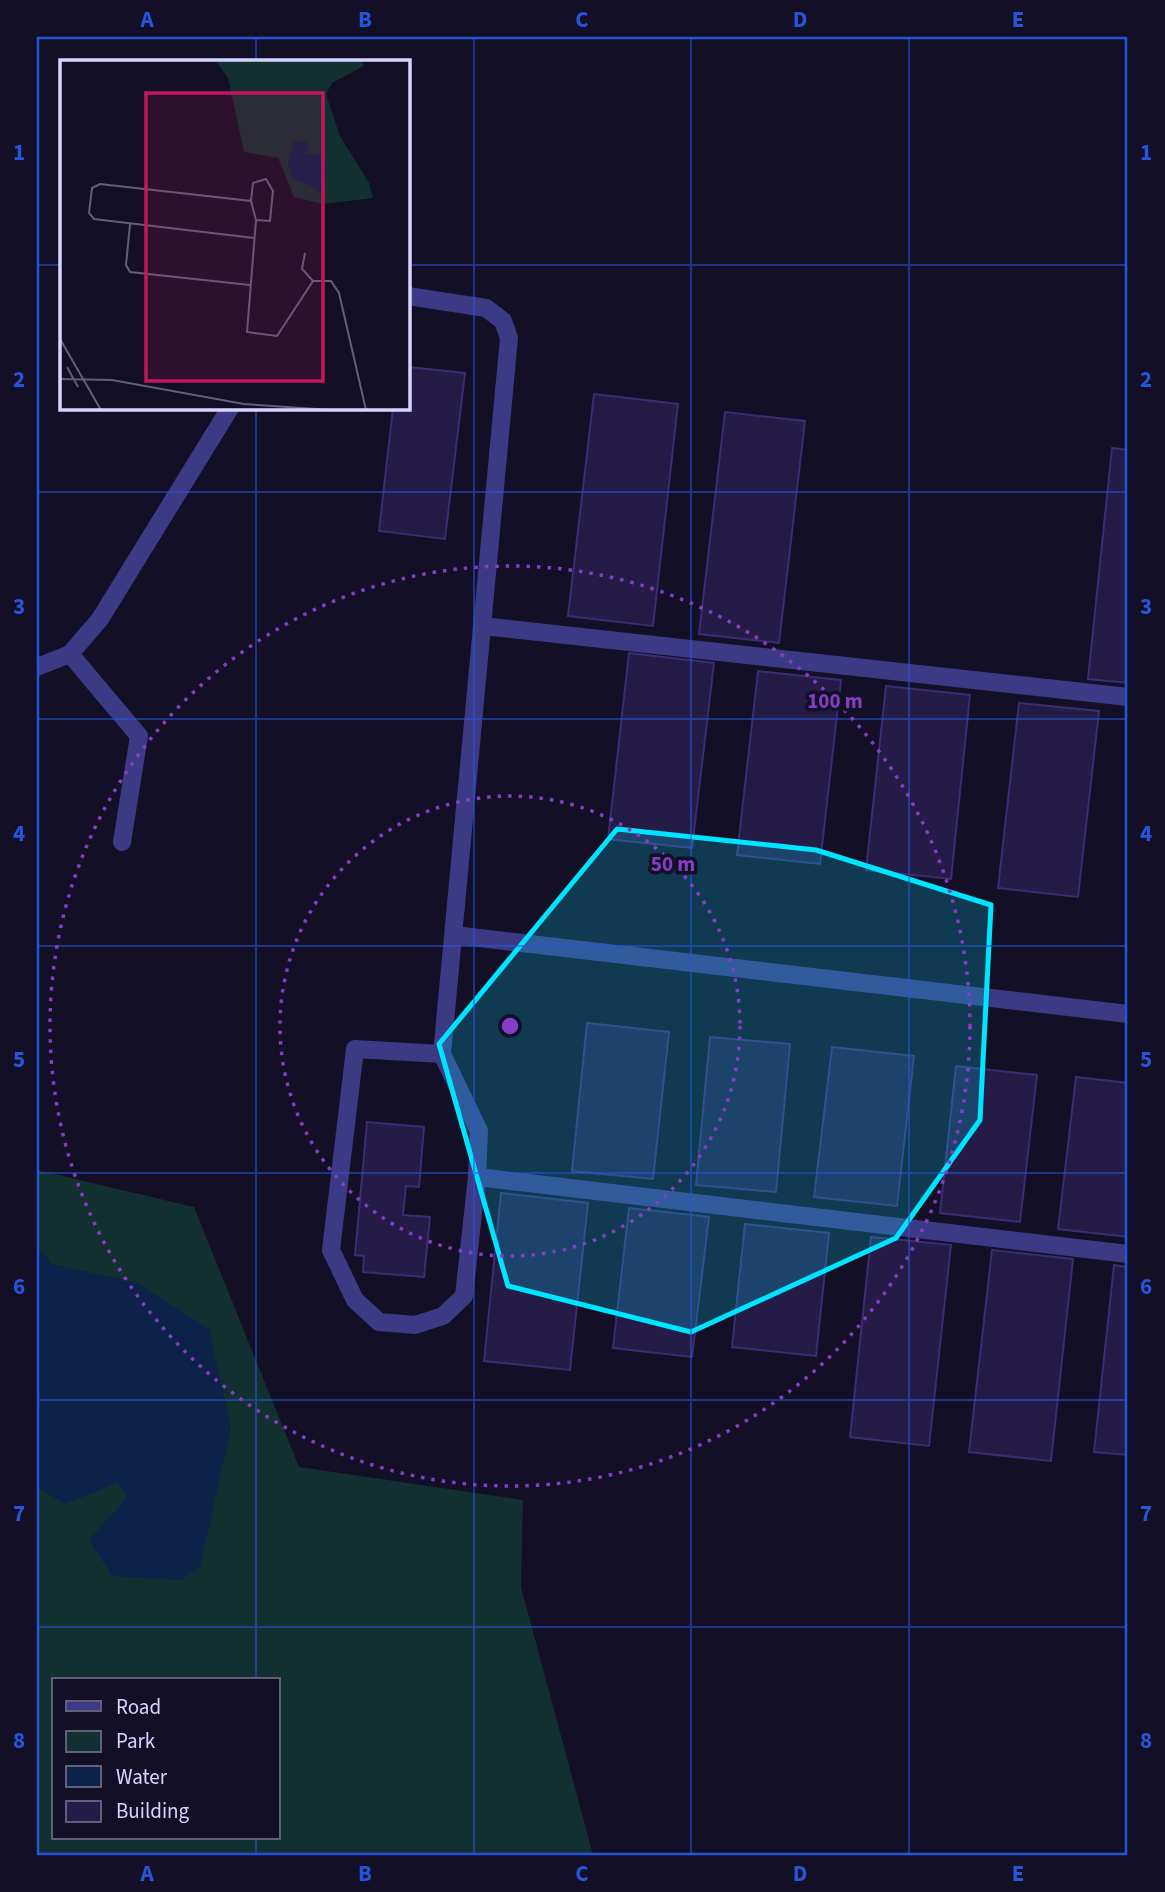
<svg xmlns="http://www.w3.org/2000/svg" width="1165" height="1892" viewBox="0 0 1165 1892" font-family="'Source Sans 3',sans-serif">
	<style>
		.green { fill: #12302f; fill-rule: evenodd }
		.water { fill: #0c2248 }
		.building { fill: #241b47; stroke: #3b2d73; stroke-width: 2 }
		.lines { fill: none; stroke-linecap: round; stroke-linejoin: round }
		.minor { stroke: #3d3a85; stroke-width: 18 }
		.marked { fill: #00e5ff; fill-opacity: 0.2; stroke: #00e5ff; stroke-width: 5; stroke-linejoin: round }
		.grid { fill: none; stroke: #2655da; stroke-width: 2; stroke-opacity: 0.55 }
		.ring { fill: none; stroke: #843dc5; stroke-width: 3.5; stroke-dasharray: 3.5 7 }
		.inset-road { fill: none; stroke: #625e7d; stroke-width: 2 }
		.view { fill: #c2185b; fill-opacity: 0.15; stroke: #c2185b; stroke-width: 3.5 }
		.inset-edge { fill: none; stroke: #d9d4ff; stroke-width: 3.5 }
		.centre { fill: #843dc5; stroke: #130f26; stroke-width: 3.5 }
		.ring-label { font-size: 21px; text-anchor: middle; font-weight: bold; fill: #843dc5; stroke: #130f26; stroke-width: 7; stroke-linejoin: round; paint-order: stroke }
		.neatline { fill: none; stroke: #2655da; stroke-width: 2.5 }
		.grid-label { font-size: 23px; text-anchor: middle; font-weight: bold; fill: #2655da }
	</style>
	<rect width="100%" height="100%" fill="#130f26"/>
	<path class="green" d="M37,1170l157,37 105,260 224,33 -2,87 72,268h-556zM54,1680h224v158h-224z"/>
	<path class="water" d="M37,1246l15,18 86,19 71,46 22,99 -31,139 -19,13 -69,-4 -23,-36 38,-43 -10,-14 -52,21 -28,-17z"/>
	<g class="building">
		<path d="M408,367l57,6 -20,166 -66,-8 14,-123h15z"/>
		<path d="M594,394l84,10 -25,222 -85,-10z"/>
		<path d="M725,412l80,9 -26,222 -80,-9z"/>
		<path d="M1112,448l16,2v233l-40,-4z"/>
		<path d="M629,653l85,10 -22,185 -84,-9z"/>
		<path d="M758,671l83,9 -21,184 -83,-9z"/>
		<path d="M886,686l84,9 -19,184 -85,-9z"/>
		<path d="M1019,703l80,8 -21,186 -80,-9z"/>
		<path d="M587,1023l82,9 -16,147 -81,-8z"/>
		<path d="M710,1037l80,7 -14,148 -80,-7z"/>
		<path d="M832,1047l82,9 -17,150 -83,-9z"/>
		<path d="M956,1066l81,9 -17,147 -80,-9z"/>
		<path d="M1076,1077l52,6v154l-70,-8z"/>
		<path d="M367,1122l57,5 -5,60 -13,-1 -3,29 27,2 -6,60 -61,-5 1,-16 -9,-1z"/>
		<path d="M501,1193l87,10 -18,167 -86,-9z"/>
		<path d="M629,1208l80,9 -17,140 -79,-9z"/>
		<path d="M745,1224l84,9 -13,123 -84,-9z"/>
		<path d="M871,1237l80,8 -22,201 -79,-9z"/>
		<path d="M992,1250l81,9 -22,202 -82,-9z"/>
		<path d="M1114,1265l14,2v188l-34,-3z"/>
	</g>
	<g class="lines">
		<g class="minor">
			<path d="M408,296l78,12 17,13 6,17 -67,716 37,77 -2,46 651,77"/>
			<path d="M483,626l645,71"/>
			<path d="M70,654l69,82 -17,106"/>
			<path d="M37,667l33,-13 30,-35 130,-211"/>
			<path d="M454,935l674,79"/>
			<path d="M442,1054l-87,-5 -24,201 24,50 24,22 36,3 28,-9 21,-20 13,-119"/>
		</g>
	</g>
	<path class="marked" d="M617,829l199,21 175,55 -11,215 -84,118 -205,94 -183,-46 -69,-242z"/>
	<path class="grid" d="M256,37v24M474,37v1818M691,37v1818M909,37v1818M37,265h24M408,265h720M256,408v1272M37,492h1091M37,719h1091M37,946h1091M37,1173h1091M37,1400h1091M37,1627h1091M256,1838v17"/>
	<g class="ring">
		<circle cx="510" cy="1026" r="230"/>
		<circle cx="510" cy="1026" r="460"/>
	</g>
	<g transform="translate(60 60)">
		<rect width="350" height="350" fill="#130f26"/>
		<path d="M155,0h146l3,6 -32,17 -6,11 14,42 29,47 4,15 -50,6 -29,-7 -16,-39 -34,-6 -16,-74z" fill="#12302f"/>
		<path d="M246,81l4,5 -5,9 13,-1 9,14 -5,29 -6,-9 -24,-10 -4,-15 5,-21z" fill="#0c2248"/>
		<path class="inset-road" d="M191,141l2,-18 13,-4 7,12 -3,30 -14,-1M70,164l-4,41 4,7 120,13M194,178l-160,-19 -5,-6 3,-25 8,-4 151,17 5,19 -9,112 30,4 36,-55h18l8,12 27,117M245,193l-3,16 11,12M0,279l41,71M7,307l11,20M0,319l52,1 132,24 87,6"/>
		<path class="view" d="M86,33h177v288h-177z"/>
		<rect width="350" height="350" class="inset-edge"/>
	</g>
	<circle cx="510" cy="1026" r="10" class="centre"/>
	<g class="ring-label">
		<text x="835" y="708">100 m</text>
		<text x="673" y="871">50 m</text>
	</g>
	<rect width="1165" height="1892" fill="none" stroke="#130f26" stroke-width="77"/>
	<rect x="52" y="1678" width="228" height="161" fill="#130f26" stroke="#625e7d" stroke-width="2"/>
	<rect x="66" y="1701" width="35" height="10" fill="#3d3a85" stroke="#625e7d" stroke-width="2"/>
	<text x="116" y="1714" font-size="21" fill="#d9d4ff">Road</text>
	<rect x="66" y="1731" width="35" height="21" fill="#12302f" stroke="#625e7d" stroke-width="2"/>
	<text x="116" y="1748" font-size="21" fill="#d9d4ff">Park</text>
	<rect x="66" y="1766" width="35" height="21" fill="#0c2248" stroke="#625e7d" stroke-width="2"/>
	<text x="116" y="1784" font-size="21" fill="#d9d4ff">Water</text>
	<rect x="66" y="1801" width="35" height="21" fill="#241b47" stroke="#625e7d" stroke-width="2"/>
	<text x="116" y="1818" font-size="21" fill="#d9d4ff">Building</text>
	<rect x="38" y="38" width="1088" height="1816" class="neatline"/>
	<g class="grid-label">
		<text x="147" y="27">A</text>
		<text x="365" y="27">B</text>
		<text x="582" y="27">C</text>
		<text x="800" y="27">D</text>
		<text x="1018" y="27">E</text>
		<text x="19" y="160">1</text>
		<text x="1146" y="160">1</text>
		<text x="19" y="387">2</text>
		<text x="1146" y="387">2</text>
		<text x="19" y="614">3</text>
		<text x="1146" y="614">3</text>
		<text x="19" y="841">4</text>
		<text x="1146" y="841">4</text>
		<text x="19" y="1067">5</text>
		<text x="1146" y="1067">5</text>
		<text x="19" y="1294">6</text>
		<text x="1146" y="1294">6</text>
		<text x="19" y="1521">7</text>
		<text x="1146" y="1521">7</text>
		<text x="19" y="1748">8</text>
		<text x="1146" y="1748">8</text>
		<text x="147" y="1881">A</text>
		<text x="365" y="1881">B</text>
		<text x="582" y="1881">C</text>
		<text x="800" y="1881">D</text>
		<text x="1018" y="1881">E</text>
	</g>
</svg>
